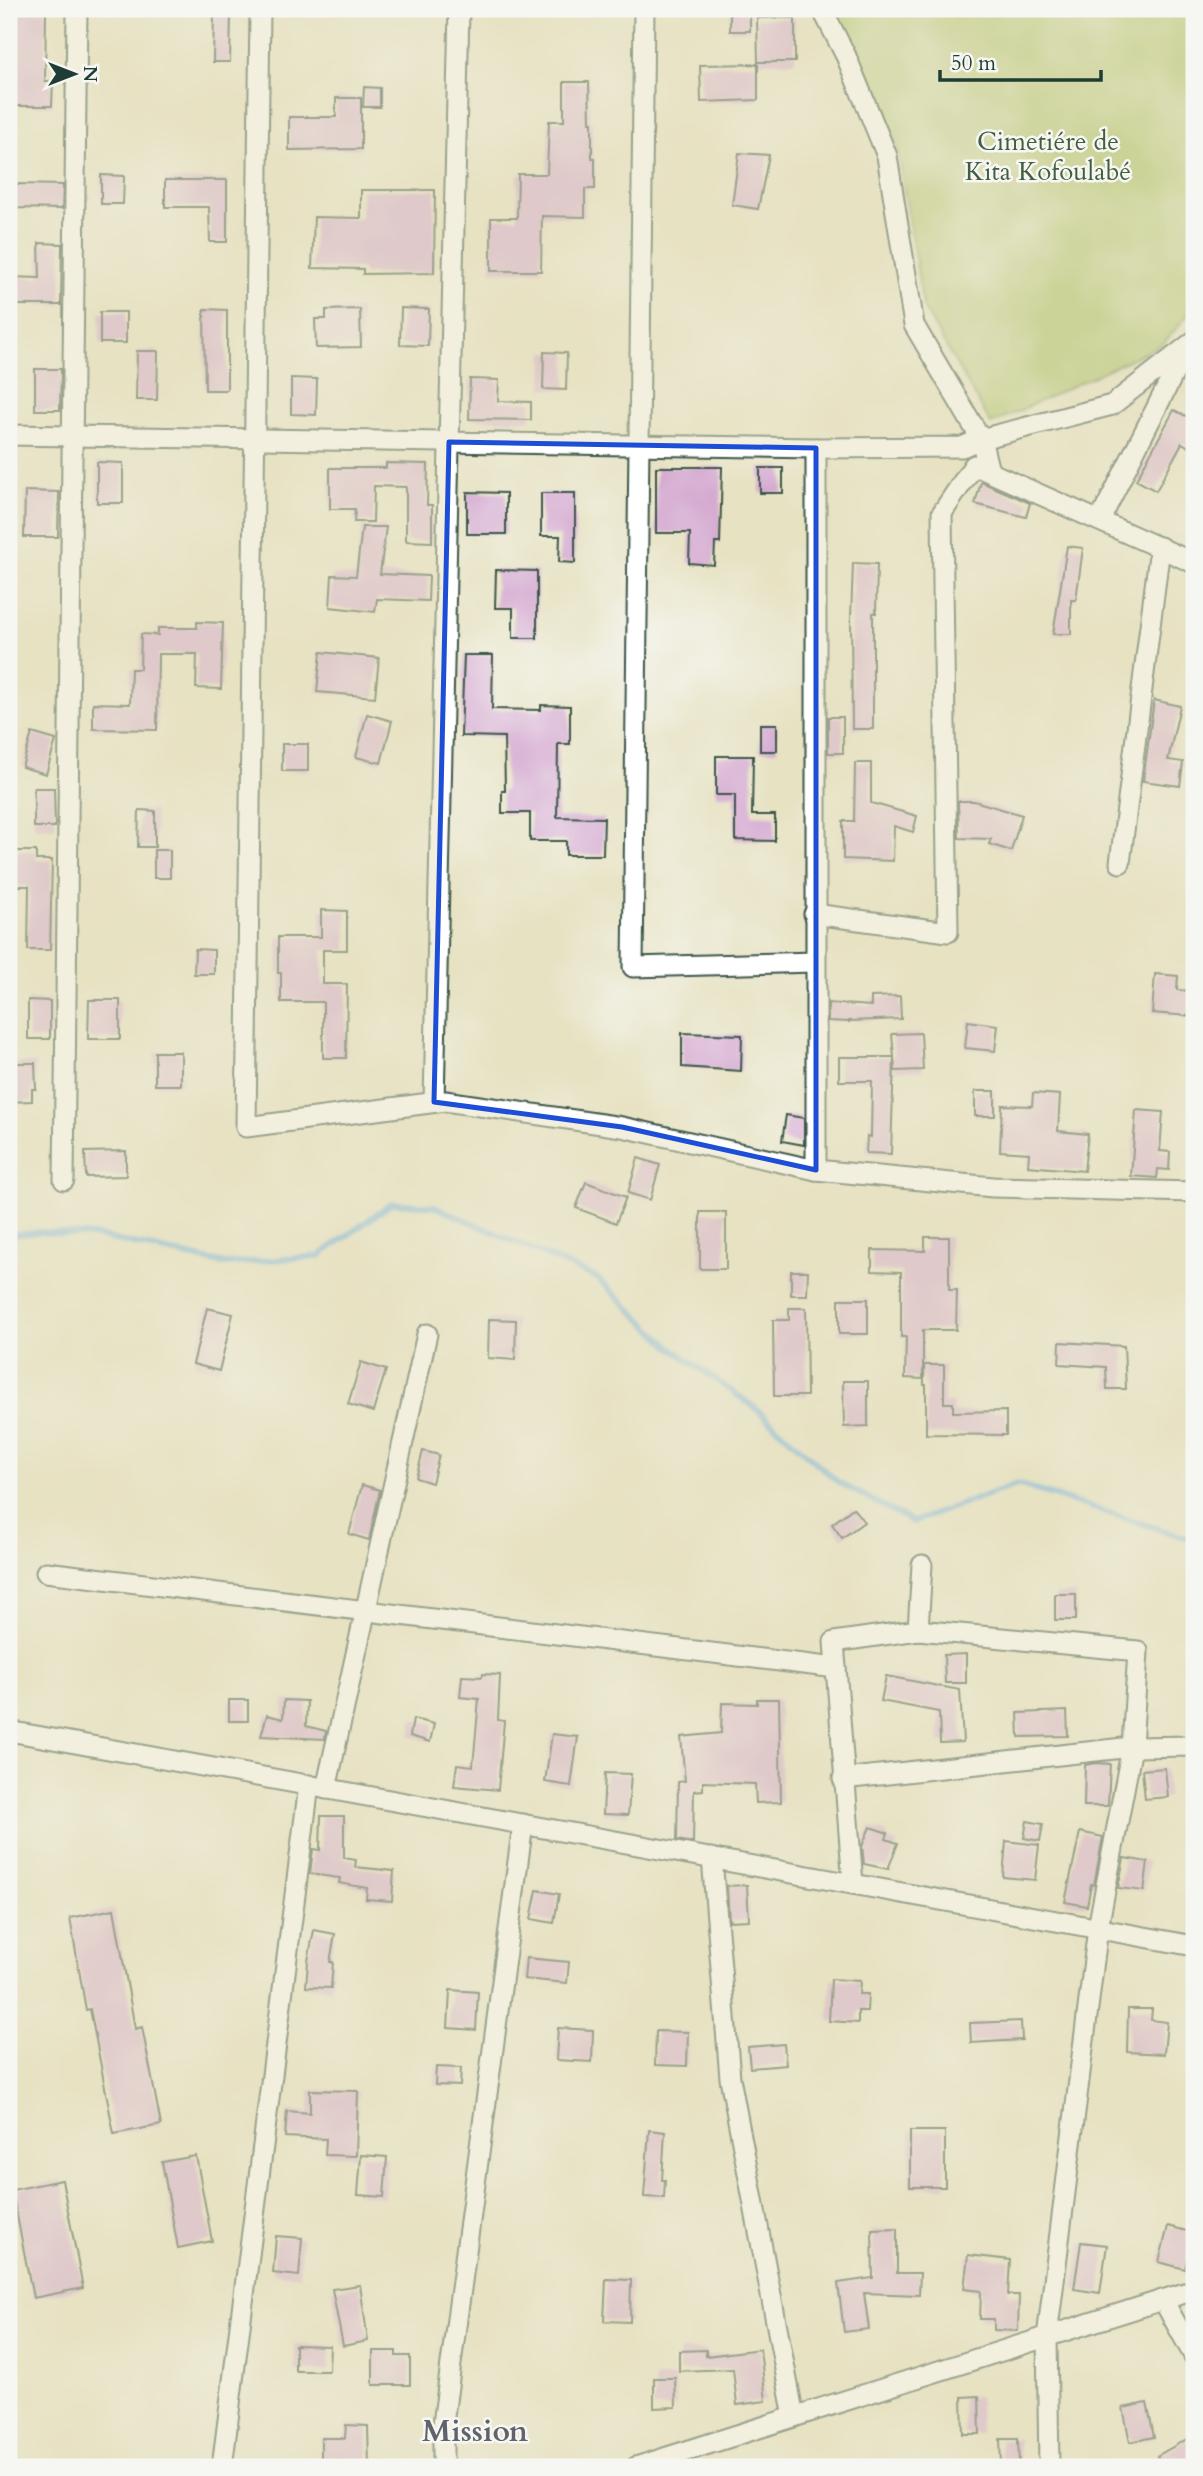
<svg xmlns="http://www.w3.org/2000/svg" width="1203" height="2476" viewBox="0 0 1203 2476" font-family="Cardo,serif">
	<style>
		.green { fill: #acc266; stroke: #66804d; stroke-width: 2 }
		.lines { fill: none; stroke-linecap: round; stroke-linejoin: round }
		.stream { stroke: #6aafe0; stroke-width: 6 }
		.building { fill: #d5aad2 }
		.minor-casing { stroke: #3d5649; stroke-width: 23 }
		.minor { stroke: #fff; stroke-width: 19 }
		.marked { fill: none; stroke: #1d4ed8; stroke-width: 5; stroke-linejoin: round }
		.labels { text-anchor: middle; stroke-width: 5; stroke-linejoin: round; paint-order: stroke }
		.park-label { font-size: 26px; fill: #425e40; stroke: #f6f6f2 }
		.quarter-label { font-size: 30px; font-weight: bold; fill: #5f636b; stroke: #f6f6f2 }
	</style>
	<rect width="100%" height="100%" fill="#f6f6f2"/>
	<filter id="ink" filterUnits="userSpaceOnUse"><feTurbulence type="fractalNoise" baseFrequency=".0143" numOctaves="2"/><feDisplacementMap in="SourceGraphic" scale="14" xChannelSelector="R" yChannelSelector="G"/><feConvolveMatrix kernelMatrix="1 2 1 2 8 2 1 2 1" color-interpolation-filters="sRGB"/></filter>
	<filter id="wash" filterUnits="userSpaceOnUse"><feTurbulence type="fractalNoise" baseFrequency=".00686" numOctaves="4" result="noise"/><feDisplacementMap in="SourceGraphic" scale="28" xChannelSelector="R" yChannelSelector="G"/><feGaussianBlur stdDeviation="1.57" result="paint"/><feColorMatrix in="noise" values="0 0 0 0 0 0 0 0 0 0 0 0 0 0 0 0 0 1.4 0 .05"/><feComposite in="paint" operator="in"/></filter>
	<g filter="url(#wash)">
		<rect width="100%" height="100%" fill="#e7e2c2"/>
		<path class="green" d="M833,9h361v299l-31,36 -172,80 -68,-117 -27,-167z"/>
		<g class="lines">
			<path class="stream" d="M9,1235l30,-3 58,4 129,28 93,-8 73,-53 42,3 163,72 77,72 80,57 84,75 75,40 104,-38 177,56"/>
		</g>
		<g id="blocks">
			<g class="building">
				<rect x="730" y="9" width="20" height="22"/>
				<path d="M15,10l31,1 -1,70h8l-1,25h-42v-71h4z"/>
				<path d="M214,13h17l-1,49h-17z"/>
				<path d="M757,18h38v44h-37z"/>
				<path d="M758,64v36l-57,2 -1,-37z"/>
				<path d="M564,82h25l1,40h2v36h3v31h-10v28l-43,-1 -1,55h-50v-53h26l1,-44h29l2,-53h15z"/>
				<path d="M364,87l16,1v19h-17z"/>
				<path d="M336,98h25v51l-72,1v-33h47z"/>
				<path d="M739,153l30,2 -11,54 -26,-4z"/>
				<path d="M101,175l23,1 -1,28h-22z"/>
				<path d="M165,180h62v62h-17l-1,-35h-44z"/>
				<path d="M14,184l49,1 -1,24 -48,-1z"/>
				<path d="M361,190h74l-1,83 -71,1v-5l-51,-1 2,-51 47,1z"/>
				<path d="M39,243l23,1 -1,61h-52v-28l31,1z"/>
				<path d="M401,308l28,1 -1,37 -28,-1z"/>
				<path d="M204,309l23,1v80h-22z"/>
				<path d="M360,309l1,38 -45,1 -1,-29h11v-9z"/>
				<rect x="100" y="312" width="26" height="31"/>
				<path d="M137,351h21l-1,49h-21z"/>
				<path d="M544,352l23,1 -1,37 -23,-1z"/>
				<path d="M35,369h26l-1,41h-25z"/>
				<path d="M291,378l26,1 -1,36 -25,-1z"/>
				<path d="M470,379l29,1 -1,21 33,1v18l-62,-1z"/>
				<path d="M1174,410l20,10v30l-12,-7 -26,48 -20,-11z"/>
				<path d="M97,462l26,1v40h-26z"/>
				<path d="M386,463l42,1 -1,41h5v37l-26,-1v-54l-32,-1 -1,36h-19l1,-13h-25v-41h56z"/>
				<path d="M656,467h66l-2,76h-5l-1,22 -25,-2 1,-30h-34z"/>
				<rect x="760" y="468" width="23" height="25"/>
				<path d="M981,482l49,21 -4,14 -51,-13z"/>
				<path d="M25,491l34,1 -1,45h-34z"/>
				<path d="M467,492l39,1v41h-39z"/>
				<path d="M541,493h34v70l-16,-1 1,-26h-19z"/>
				<path d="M362,527h24l-6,47 49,2 -1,25 -51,-2 -2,13 -45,-5 2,-32 24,1z"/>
				<path d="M1067,546l16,2 -7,52h-5v34h-18z"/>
				<path d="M853,563l24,1 -1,49h-3v116h-21l-1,-111z"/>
				<path d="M496,570l41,1v67h-24v-30h-18z"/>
				<path d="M197,622l26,1 -2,66 -25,-1 1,-34h-39l-1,76 -64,-1v-26l37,1 1,-35h9l1,-35 17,1v-7h39z"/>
				<path d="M321,652l58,6 -4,39 -58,-5z"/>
				<path d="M464,655h29l-1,54 49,1v-5l29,1v38h-12l-1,73 47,1 -1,37h-37v-14h-36v-28h-28v-22h3l-1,-54 -43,-1z"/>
				<path d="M1154,700l26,6 -12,54 15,2 -3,24 -37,-5z"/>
				<path d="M367,714l25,7 -11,42 -25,-6z"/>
				<rect x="828" y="717" width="15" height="36"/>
				<rect x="760" y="724" width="17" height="27"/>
				<path d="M32,733l24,7 -10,34 -24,-7z"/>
				<rect x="282" y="744" width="26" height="27"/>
				<path d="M716,756h37l-1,59h23v26l-40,-1v-45h-19z"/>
				<path d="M855,763h16v40l46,13 -4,16 -19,-6 -1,35 -50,-2v-38h11z"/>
				<path d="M34,788h20l1,39h-21z"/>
				<path d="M958,801h16l48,14 -11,36 -22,-7 2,-5 -32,-1z"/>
				<path d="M139,810l16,1v36h-17z"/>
				<rect x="154" y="850" width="16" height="28"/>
				<path d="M9,851h27v9h16l-2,90h-22l1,-64h-20z"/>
				<path d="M321,910l26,1v39h-24v34h24l-1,74h-23v-56h-42v-29h-3v-36h43z"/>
				<path d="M195,949l19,1v24h-20z"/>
				<path d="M1155,974l23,2 -1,14 14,1 -2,25 -37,-3z"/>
				<path d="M900,996l1,23 -52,2v1l-21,-1v-18l43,3v-9z"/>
				<path d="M28,1000l22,1v38h-22z"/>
				<path d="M89,1000h31v39h-32z"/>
				<path d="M968,1021l30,4 -3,26 -30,-3z"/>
				<path d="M682,1033l60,2 -1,36 -59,-4z"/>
				<path d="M921,1033l2,37 -28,1 -1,-13 -3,96 -25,-1 1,-17 4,1 1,-56h-33v-24h55l-2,-23z"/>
				<rect x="155" y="1052" width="26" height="33"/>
				<path d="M9,1063h26l1,26h-4v12l-23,1z"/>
				<rect x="975" y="1091" width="20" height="25"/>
				<path d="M1033,1093l27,2 -2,36 30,3 -4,37 -56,-5 1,-13 -29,-2 2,-46 30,1z"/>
				<path d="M1136,1110l27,2 -3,39 10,1 -1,18 -11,-1 -1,9 -26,-2z"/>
				<path d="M786,1115l18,3v27l-22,-4z"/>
				<path d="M126,1151v25l-40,1 -1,-25z"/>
				<path d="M638,1158l22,7 -10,35 -22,-7z"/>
				<path d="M586,1182l40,15 -10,26 -40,-15z"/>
				<rect x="700" y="1212" width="26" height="57"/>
				<path d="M925,1237h24v53h8l-1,40h-33v49l-18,-1 1,-41h-5v-65l-29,-1v-21l53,1z"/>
				<path d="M791,1271h17l-1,24h-16z"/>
				<rect x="839" y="1299" width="29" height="35"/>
				<path d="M207,1308l26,6 -14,57 -26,-7z"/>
				<path d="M789,1308h17l1,88h-33l-1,-76h16z"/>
				<path d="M489,1319l27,1 -1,40 -27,-2z"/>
				<path d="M1060,1342l64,4 2,43h-19l-1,-22 -47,-3z"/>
				<path d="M361,1362l25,8 -13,42 -25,-8z"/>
				<path d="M924,1365h20v38h9v9l53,-1v24l-80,-1v-49h-2z"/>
				<path d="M843,1381h25v45l-24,1z"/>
				<path d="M423,1451l16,4 -7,28 -16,-5z"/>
				<path d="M362,1485l18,5 -11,50 -20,-6z"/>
				<path d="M853,1508l11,14 -22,16 -10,-14z"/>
				<rect x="1055" y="1594" width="21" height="26"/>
				<path d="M966,1654v29h-21l-1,-28z"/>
				<path d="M483,1674l17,1 -2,45 6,1 -6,69 -44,-4 3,-22 16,2 6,-67 -19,-2 2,-21 20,1z"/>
				<path d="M886,1676l74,14 3,52 -23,1 -1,-31 -58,-11z"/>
				<path d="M757,1699h22l2,103 -25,1 -1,-19 -52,-2v8l-9,1 -1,52 -16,-3 1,-58 7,-1 -4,-44 40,-4 1,-30 35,1z"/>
				<rect x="229" y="1700" width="19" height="21"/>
				<path d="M284,1700l23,1 -1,25 20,5 -1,8 -64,-3 6,-21 16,4z"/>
				<path d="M1067,1711l1,25 -49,1 -1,-24z"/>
				<path d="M413,1719l21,5 -4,18 -20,-6z"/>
				<path d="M552,1734l26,3 -7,49 -26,-4z"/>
				<path d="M1095,1763l15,1 -2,42h-24l1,-41z"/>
				<path d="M1165,1768l3,29 -23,2 -3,-29z"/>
				<path d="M605,1773l26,1 -3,41 -25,-1z"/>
				<path d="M321,1816h23v42l12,2 -1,7 39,4 -2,30 -26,-2 1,-11 -28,-5 1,-5 -30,-4 3,-25 7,1z"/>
				<path d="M1027,1821l16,3 -3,17 -16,-3z"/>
				<path d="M870,1827l18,6 -2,6 12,4 -10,26 -24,-5 -2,-18z"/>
				<path d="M1080,1832l23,5 -9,48 -3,-1 -4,22 -22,-4z"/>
				<path d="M1006,1841l33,4 -4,35 -32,-3z"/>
				<path d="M1124,1858l24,4 -4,29 -26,-3z"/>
				<path d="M747,1885l2,35 -20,1 -2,-35z"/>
				<path d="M537,1890l22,4 -5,29 -23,-4z"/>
				<path d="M114,1909l21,120 7,-2 19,98 -47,9 -24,-125 -4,1 -16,-92z"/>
				<path d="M314,1930l21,4 -5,28h3l-2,26 -25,-1 2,-26z"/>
				<path d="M526,1958l43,4 -2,21 -43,-4z"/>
				<path d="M831,1979l29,2 -1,13h9l-1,17h-9v12l-29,-2z"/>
				<path d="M450,1990l28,2 -2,38 -28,-2z"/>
				<path d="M1128,2009h24l-1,11 16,2 -3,32 -37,-2z"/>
				<path d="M1021,2021l1,19 -51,3 -1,-20z"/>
				<path d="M558,2028l35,2 -1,32 -36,-2z"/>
				<path d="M656,2031l32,1 -1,34 -32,-1z"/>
				<path d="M784,2044l2,21 -36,3 -2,-21z"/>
				<path d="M436,2067l25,1 -1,18 -25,-1z"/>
				<path d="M310,2090l48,1 -2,65 -31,-1 1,-16 -41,-2 2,-26 23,2z"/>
				<path d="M649,2130l16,2 -3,48h3l-1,18 -20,-1z"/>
				<rect x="910" y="2131" width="35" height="56"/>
				<path d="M361,2155l26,2 -3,40 -26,-2z"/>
				<path d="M196,2156l16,85 -34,7 -16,-86z"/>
				<path d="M62,2180l21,108 -50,10 -21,-108z"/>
				<path d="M1168,2226l26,7 -9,36 -26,-7z"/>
				<path d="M897,2229v44h23l-1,22 -55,-2 5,36 -25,3 -6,-49 35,-5 -1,-48z"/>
				<path d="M276,2236l26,2 -3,38 -26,-3z"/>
				<path d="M1081,2242l26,3 -7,48 -26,-4z"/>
				<path d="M968,2255l42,5 -2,35h11l-1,36 -24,-1v-11h-14l1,-28 -17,-2z"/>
				<path d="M606,2279l25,1 -1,42 -26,-1z"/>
				<path d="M360,2285l8,56 -25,5 -11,-57z"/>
				<path d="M295,2345l35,1 -1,25h-34z"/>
				<path d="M760,2349l6,52 -29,4 -4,-36 -54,2v-20l27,-1v6z"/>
				<path d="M373,2351h23v5h14v29h-37z"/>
				<path d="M654,2378h21l1,29 -22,1z"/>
				<path d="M979,2396l1,38h-17l-1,-37z"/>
				<path d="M1147,2403l7,34 -24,5 -7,-34z"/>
				<path d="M346,2425l22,1 1,41h-24v-5h-24v-24h24z"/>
				<path d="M1194,2435v32h-31l-6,-11z"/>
				<path d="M1000,2439h18l1,26h-18z"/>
			</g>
		</g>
	</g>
	<g filter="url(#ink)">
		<use href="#blocks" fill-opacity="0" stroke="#3d5649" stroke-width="2"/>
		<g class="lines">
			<defs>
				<g id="minor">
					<path d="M260,9l-14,1118 199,-26 177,26 194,43 177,17 201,5"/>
					<path d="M644,9l-11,958 181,-5"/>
					<path d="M822,9l24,47 41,100 27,169 67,114 8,32"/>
					<path d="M9,435l807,13 146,-1 19,-8 131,-34 82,-64"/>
					<path d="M816,448v722"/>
					<path d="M978,467l216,96"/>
					<path d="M1100,520l83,-165"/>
					<path d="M1120,863l40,-316"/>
					<path d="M814,914l134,18 -6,-419 32,-48"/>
					<path d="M434,1102l25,-1093"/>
					<path d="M64,1180l13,-1171"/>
					<path d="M922,1565l-4,65 220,21 -6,96 -34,181 -51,409 2,130"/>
					<path d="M46,1572l790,96"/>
					<path d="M9,1731l1185,215"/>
					<path d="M843,1779l289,-32 62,-1"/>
					<path d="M326,1789l101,-455"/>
					<path d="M712,1858l18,220 64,339"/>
					<path d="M853,1884l-19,-242 84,-12"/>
					<path d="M1163,2300l31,56"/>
					<path d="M222,2467l87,-682"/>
					<path d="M443,2467v-43l80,-600"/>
					<path d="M636,2467l558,-177"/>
				</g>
			</defs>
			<use href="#minor" class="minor-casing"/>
			<use href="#minor" class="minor"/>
		</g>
	</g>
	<path d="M0 0H1203V2476H0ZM449,442l367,6v722l-194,-43 -188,-25z" fill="#e7e2c2" fill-opacity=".55" fill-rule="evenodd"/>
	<path class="marked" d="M449,442l367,6v722l-194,-43 -188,-25z"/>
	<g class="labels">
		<g class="park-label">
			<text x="1048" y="150">Cimetiére de<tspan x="1048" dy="30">Kita Kofoulabé</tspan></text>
		</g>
		<g class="quarter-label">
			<text x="475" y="2441">Mission</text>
		</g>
	</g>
	<rect width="1203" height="2476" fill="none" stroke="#f6f6f2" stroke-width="35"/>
	<g transform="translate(74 74) rotate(90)" stroke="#f6f6f2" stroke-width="5" paint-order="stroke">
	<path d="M0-5L12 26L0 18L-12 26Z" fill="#1f3d34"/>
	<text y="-10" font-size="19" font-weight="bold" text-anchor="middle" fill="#1f3d34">N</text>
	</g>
	<path d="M940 70v10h161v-10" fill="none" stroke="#1f3d34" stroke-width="3.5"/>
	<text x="951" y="70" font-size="21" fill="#1f3d34" stroke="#f6f6f2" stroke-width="5" paint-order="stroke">50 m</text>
</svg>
